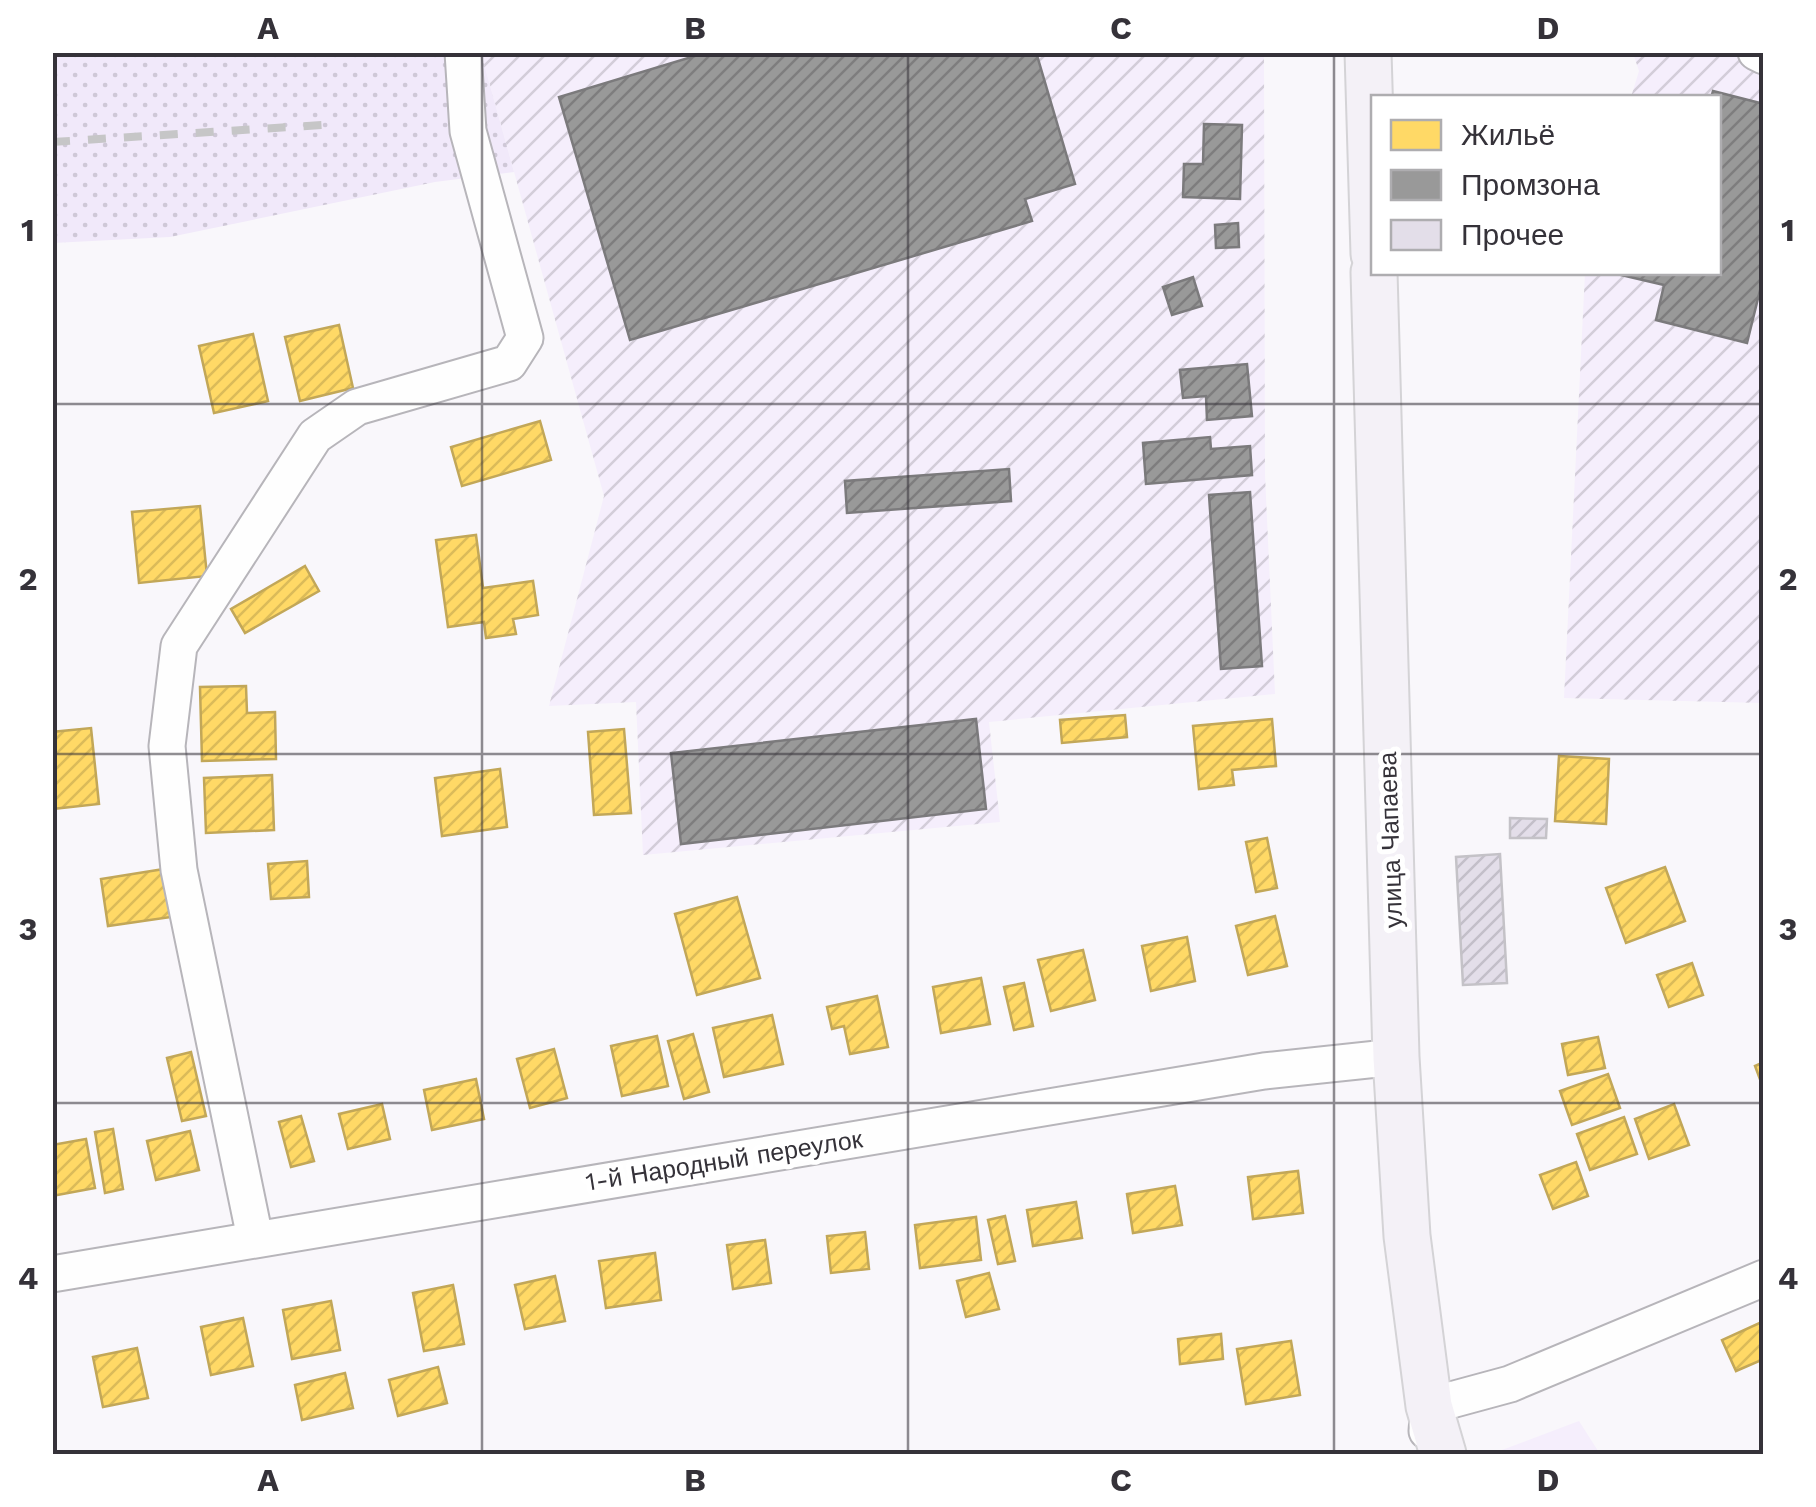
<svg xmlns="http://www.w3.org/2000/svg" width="1816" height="1507" viewBox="0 0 1816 1507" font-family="'Work Sans',sans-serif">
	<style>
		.built { fill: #f5eefc }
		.industrial { fill: url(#industrial-furrows) }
		.green { fill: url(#green-dots) }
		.homes { fill: url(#homes-hatch); stroke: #c2a758; stroke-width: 2.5 }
		.industry { fill: url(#industry-hatch); stroke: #7b7a7c; stroke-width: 2.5 }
		.building { fill: url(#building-hatch); stroke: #c4c2c7; stroke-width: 2.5 }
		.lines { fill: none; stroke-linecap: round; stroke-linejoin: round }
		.minor-casing { stroke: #b7b5ba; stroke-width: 39 }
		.major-casing { stroke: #d4d3d6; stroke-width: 49 }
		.minor { stroke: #fefefe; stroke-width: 35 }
		.major { stroke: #f4f1f7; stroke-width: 45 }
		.rail { stroke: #c6c6c7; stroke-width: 8; stroke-dasharray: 18 18; stroke-linecap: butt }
		.grid { fill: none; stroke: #353239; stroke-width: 2.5; stroke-opacity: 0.55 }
		.labels { text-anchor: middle; stroke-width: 10; stroke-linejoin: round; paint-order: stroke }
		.street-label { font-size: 25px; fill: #353239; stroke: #fff }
		.neatline { fill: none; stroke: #353239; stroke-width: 4 }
		.grid-label { font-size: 32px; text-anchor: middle; font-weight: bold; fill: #353239 }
	</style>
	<defs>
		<pattern id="industrial-furrows" width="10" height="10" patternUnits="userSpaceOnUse" patternTransform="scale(2.5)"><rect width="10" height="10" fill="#f5eefc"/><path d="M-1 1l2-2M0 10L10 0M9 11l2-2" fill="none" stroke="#d3cdd9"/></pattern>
		<pattern id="green-dots" width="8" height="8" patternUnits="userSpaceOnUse" patternTransform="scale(2.5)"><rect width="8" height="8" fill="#f1e9fa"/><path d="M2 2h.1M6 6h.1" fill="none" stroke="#cfc8d7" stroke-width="1.8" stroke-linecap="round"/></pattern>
		<pattern id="homes-hatch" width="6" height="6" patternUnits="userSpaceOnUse" patternTransform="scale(2.5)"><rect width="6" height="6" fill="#ffd966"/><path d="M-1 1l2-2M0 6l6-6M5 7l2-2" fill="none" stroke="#dbbb59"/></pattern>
		<pattern id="industry-hatch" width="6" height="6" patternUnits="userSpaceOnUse" patternTransform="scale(2.5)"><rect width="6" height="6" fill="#999"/><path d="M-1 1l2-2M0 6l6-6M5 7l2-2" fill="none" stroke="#7e7d7e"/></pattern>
		<pattern id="building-hatch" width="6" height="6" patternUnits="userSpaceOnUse" patternTransform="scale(2.5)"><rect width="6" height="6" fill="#e3dee9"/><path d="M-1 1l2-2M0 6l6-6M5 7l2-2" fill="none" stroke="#c3bfc9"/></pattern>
	</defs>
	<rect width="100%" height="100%" fill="#f9f7fb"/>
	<path class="built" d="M1579,1421l21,33h-99l1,-4z"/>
	<g class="industrial">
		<path d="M481,53h783l1,422 10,219 -286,28 11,100 -357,33 -7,-153 -87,4 55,-210z"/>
		<path d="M1633,53h130v650l-199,-5 21,-425 133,-1v-174l-87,-1 8,-26z"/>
	</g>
	<path class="green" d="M53,53h428l33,119 -79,10 -265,55 -117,6z"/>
	<g class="homes">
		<path d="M339,325l14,63 -53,13 -15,-64z"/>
		<path d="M253,334l15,67 -54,12 -15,-67z"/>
		<path d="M540,421l11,39 -89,26 -11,-39z"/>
		<path d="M200,506l7,70 -68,7 -7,-71z"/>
		<path d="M476,535l7,53 50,-7 5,34 -25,4 3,15 -30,4 -2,-16 -36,5 -12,-87z"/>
		<path d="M305,566l14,25 -74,42 -14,-24z"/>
		<path d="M246,686l1,27 28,-1 1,47 -74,2 -2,-74z"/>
		<path d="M1125,715l2,22 -65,6 -2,-23z"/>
		<path d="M1272,719l4,47 -44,4 2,15 -35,4 -6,-63z"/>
		<path d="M91,728l8,76 -47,5v-77z"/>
		<path d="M624,729l7,84 -37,2 -6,-83z"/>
		<path d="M1559,756l50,3 -3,65 -51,-3z"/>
		<path d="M500,769l7,58 -65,9 -7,-58z"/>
		<path d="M272,775l2,55 -68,3 -2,-55z"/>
		<path d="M1267,838l10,50 -21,4 -10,-50z"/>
		<path d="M307,861l2,36 -38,2 -3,-35z"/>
		<path d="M1665,867l20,54 -59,22 -20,-55z"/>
		<path d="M164,869l7,48 -63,9 -7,-47z"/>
		<path d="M737,897l23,81 -63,17 -22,-81z"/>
		<path d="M1275,916l12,50 -39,9 -12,-49z"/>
		<path d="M1187,937l8,44 -44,10 -9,-45z"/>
		<path d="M1083,950l12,50 -44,11 -13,-51z"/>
		<path d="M1692,963l11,32 -34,12 -12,-32z"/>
		<path d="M981,978l9,46 -49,9 -8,-46z"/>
		<path d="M1024,983l9,43 -19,4 -10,-43z"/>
		<path d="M877,996l11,51 -38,7 -6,-28 -12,3 -5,-22z"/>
		<path d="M772,1015l11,49 -59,13 -11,-49z"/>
		<path d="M693,1034l16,58 -25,7 -16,-58z"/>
		<path d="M657,1036l11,50 -46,10 -11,-50z"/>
		<path d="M1598,1037l7,31 -37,7 -6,-31z"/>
		<path d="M554,1049l13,49 -37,10 -13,-49z"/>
		<path d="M191,1052l15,64 -24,5 -15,-63z"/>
		<path d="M1764,1062v28l-9,-24z"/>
		<path d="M1608,1074l12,34 -48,17 -12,-34z"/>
		<path d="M476,1079l8,40 -52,11 -8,-40z"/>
		<path d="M382,1104l8,35 -42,10 -9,-35z"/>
		<path d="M1674,1104l15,41 -40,14 -14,-40z"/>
		<path d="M301,1116l13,45 -23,6 -12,-45z"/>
		<path d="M1624,1117l13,37 -47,16 -13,-36z"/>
		<path d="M113,1129l10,60 -18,4 -10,-61z"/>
		<path d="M190,1131l9,39 -43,10 -9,-39z"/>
		<path d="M86,1139l9,49 -43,8v-51z"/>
		<path d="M1576,1162l12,34 -35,13 -13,-34z"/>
		<path d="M1298,1171l5,42 -50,6 -5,-42z"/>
		<path d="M1175,1186l7,39 -49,8 -6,-39z"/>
		<path d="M1076,1202l6,36 -49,8 -6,-36z"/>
		<path d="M1005,1216l10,45 -17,3 -10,-44z"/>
		<path d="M976,1217l5,43 -61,8 -5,-43z"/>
		<path d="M865,1232l4,37 -38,4 -4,-37z"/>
		<path d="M765,1240l6,43 -38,6 -6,-44z"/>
		<path d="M655,1253l6,47 -55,8 -7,-47z"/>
		<path d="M989,1273l10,36 -33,8 -9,-36z"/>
		<path d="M555,1276l10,45 -40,8 -10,-44z"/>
		<path d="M453,1285l11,59 -40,7 -11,-58z"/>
		<path d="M331,1301l9,49 -48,9 -9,-49z"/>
		<path d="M243,1318l10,48 -42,9 -10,-48z"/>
		<path d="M1764,1321v38l-28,12 -14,-31z"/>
		<path d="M1221,1334l2,25 -43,5 -2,-25z"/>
		<path d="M1291,1341l9,54 -54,9 -9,-55z"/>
		<path d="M137,1348l11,50 -45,9 -10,-50z"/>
		<path d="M438,1367l9,36 -49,13 -9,-36z"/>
		<path d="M345,1373l8,35 -51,12 -7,-35z"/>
	</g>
	<g class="industry">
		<path d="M708,52h328l39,132 -50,15 7,22 -402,119 -71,-243z"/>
		<path d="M1713,91l51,13v170l-17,69 -91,-23 8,-35 -47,-11 101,-2v-174h-7z"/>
		<path d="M1204,124l38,1 -2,74 -57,-2 1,-33h19z"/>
		<path d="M1238,223l1,24 -23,1 -1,-23z"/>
		<path d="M1193,277l9,29 -30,9 -9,-28z"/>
		<path d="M1247,364l5,52 -45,4 -1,-24 -23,2 -3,-28z"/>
		<path d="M1210,437l1,12 39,-3 2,29 -106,9 -3,-41z"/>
		<path d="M1009,469l2,32 -164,12 -2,-32z"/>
		<path d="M1250,492l12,174 -41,3 -12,-174z"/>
		<path d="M976,719l10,90 -305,35 -10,-91z"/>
	</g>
	<g class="building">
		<path d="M1510,818l37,1 -1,19h-36z"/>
		<path d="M1500,854l7,129 -44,2 -7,-128z"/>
	</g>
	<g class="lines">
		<defs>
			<g id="minor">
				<path d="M1756,52l8,4"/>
				<path d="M255,1238l-76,-368 -12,-124 12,-100 136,-210 42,-29 152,-44 16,-25 -57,-207 -5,-79"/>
				<path d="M52,1274l1212,-203 132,-14"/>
				<path d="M1427,1431l2,-25 81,-22 254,-106"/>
			</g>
			<g id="major">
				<path d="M1368,52l6,202"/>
				<path d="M1374,272l22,785 11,179 22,170 14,48"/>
			</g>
		</defs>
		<use href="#minor" class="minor-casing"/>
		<use href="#major" class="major-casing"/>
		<use href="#minor" class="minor"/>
		<use href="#major" class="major"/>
		<path class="rail" d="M52,142l286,-18"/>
	</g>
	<path class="grid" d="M482,52v1402M908,52v1402M1334,52v1402M52,404h1712M52,754h1712M52,1103h1712"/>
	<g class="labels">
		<g class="street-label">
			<text transform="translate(1390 840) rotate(-92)" y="9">улица Чапаева</text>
			<text transform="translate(724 1160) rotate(-9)" y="9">1-й Народный переулок</text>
		</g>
	</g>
	<rect width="1816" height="1507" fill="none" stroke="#ffffff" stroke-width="110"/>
	<rect x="1371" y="95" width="350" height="180" fill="#ffffff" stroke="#aeadb0" stroke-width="2.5"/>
	<rect x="1391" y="120" width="50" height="30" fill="#ffd966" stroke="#aeadb0" stroke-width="2.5"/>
	<text x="1461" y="145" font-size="30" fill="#353239">Жильё</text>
	<rect x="1391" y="170" width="50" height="30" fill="#999999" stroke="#aeadb0" stroke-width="2.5"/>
	<text x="1461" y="195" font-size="30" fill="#353239">Промзона</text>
	<rect x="1391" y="220" width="50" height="30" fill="#e3dee9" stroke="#aeadb0" stroke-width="2.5"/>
	<text x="1461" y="245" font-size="30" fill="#353239">Прочее</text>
	<rect x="55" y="55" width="1706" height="1397" class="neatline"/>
	<g class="grid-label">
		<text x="268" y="39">A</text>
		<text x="695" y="39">B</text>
		<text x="1121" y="39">C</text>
		<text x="1548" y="39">D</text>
		<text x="28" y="241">1</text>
		<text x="1788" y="241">1</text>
		<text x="28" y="590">2</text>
		<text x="1788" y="590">2</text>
		<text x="28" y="940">3</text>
		<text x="1788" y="940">3</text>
		<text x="28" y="1289">4</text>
		<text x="1788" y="1289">4</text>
		<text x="268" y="1491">A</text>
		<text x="695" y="1491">B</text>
		<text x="1121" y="1491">C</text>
		<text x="1548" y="1491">D</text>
	</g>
</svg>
